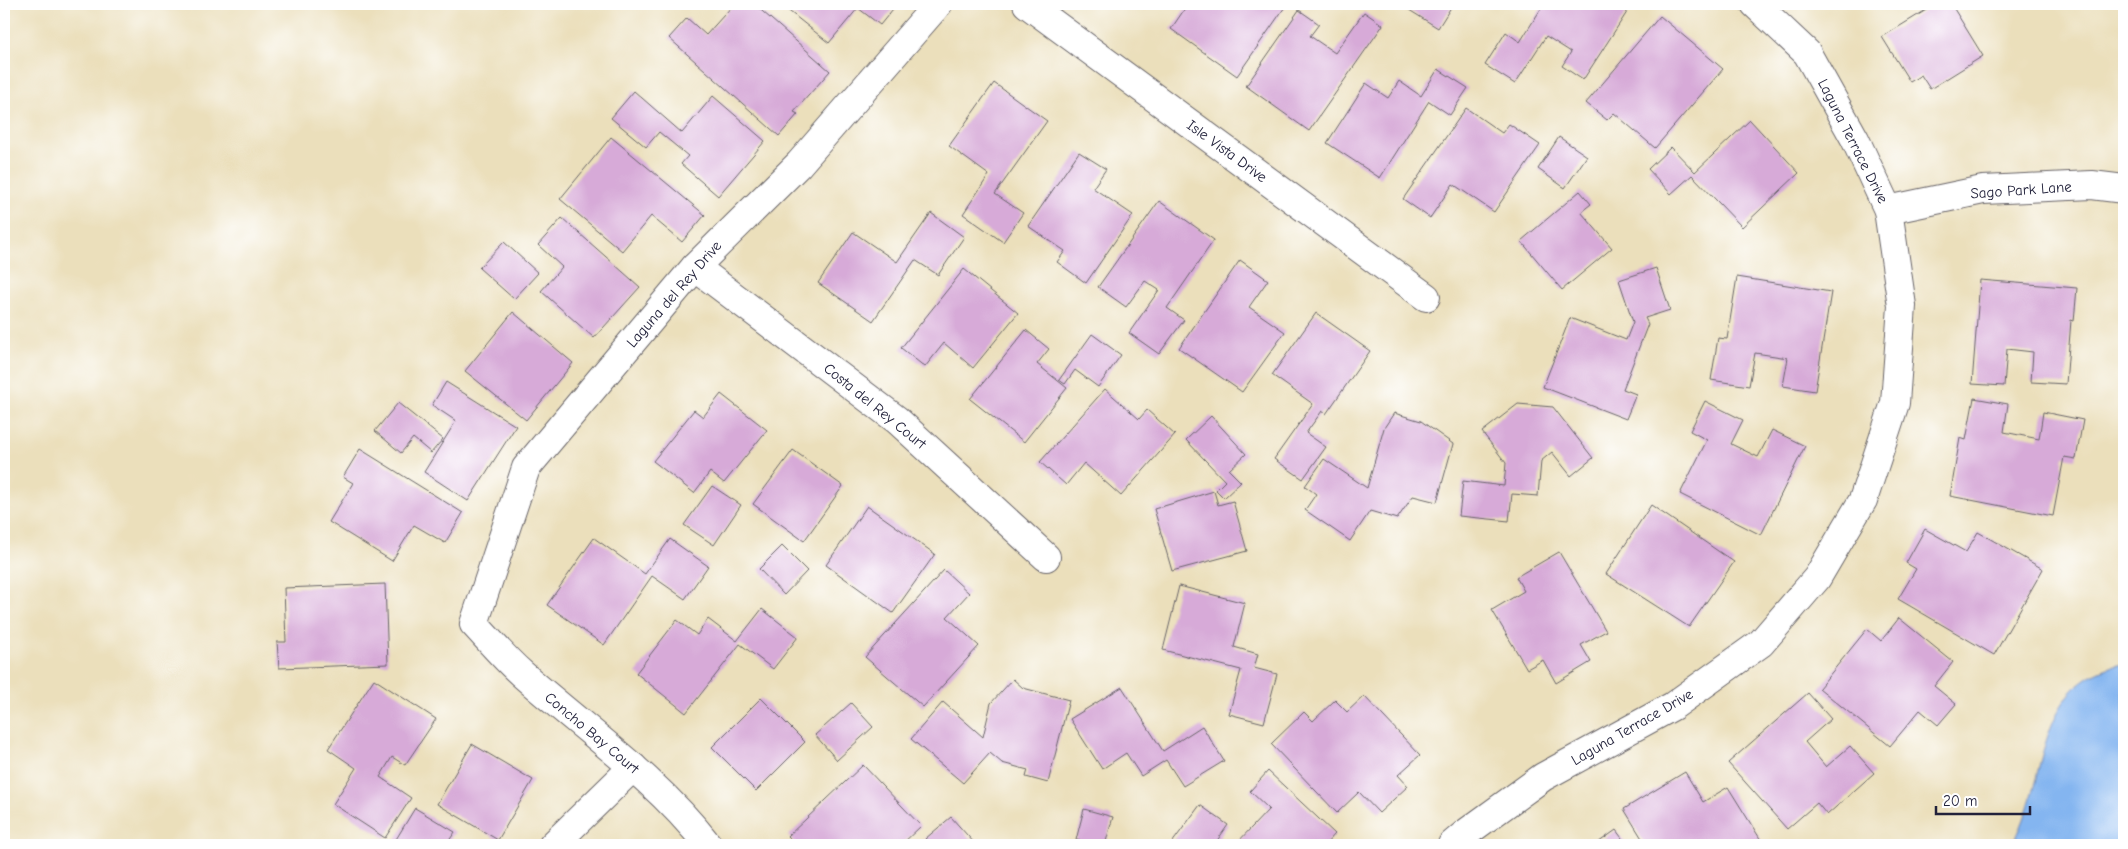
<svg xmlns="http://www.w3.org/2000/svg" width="2128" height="849" viewBox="0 0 2128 849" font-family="'Comic Neue',sans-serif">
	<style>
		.water { fill: #84b5f0; stroke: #536c96 }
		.building { fill: #d7aad8 }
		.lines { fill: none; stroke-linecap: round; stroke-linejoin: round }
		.minor-casing { stroke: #686468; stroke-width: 30 }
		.minor { stroke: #fff; stroke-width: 28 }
		.labels { text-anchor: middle; stroke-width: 4; stroke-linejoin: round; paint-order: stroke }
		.street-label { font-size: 15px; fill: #22223b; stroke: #fff }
	</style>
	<rect width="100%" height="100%" fill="#fff"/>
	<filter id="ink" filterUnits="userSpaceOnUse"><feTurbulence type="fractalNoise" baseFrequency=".02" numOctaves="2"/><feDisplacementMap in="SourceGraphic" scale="10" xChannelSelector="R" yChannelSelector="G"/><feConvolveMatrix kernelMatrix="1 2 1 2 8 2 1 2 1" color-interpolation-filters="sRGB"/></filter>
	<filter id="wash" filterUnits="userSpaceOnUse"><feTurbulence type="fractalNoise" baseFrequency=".0096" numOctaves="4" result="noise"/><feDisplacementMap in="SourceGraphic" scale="20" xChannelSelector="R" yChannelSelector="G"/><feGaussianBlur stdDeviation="1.12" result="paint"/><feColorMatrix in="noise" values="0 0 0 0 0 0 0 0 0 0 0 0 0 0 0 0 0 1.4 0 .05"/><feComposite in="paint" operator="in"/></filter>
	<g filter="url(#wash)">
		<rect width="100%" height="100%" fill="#ebdfbb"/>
		<path class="water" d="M2124,664v181h-112c37,-62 20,-165 112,-181z"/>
		<g id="blocks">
			<g class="building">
				<path d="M734,4h20l76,67 -36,41 4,2 -19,22 -110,-98 18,-20 19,17z"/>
				<path d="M780,4h117l-17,21 -22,-17 -29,35z"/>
				<path d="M1188,4h99l-50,72 -66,-47z"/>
				<path d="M1409,4h44l-15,24 -32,-20z"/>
				<path d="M1544,4h84l3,2 -48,74 -21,-14 9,-14 -25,-16 -31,48 -30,-19 21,-33 14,10z"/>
				<path d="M1936,4h15l32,52 -53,33 -9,-14 -11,7 -28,-45z"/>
				<path d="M1299,10l20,14 -9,12 25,17 29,-41 19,13 -74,106 -63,-45z"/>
				<path d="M1660,16l63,53 -68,79 -41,-35 -7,7 -21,-17z"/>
				<path d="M1438,69l30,19 -18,27 -21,-14 -49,77 -53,-35 39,-60 22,15 11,-17 22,15z"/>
				<path d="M994,83l53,38 -52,73 28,19 -20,29 -40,-28 26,-39 -40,-29z"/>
				<path d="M634,91l48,42 31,-37 52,45 -47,55 -37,-32 7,-8 -29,-24 -13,15 -35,-29z"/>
				<path d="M1466,108l36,25 7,-9 31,21 -46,67 -41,-28 -23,34 -27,-19z"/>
				<path d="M1750,120l49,53 -57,54 -50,-52 -21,19 -23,-25 23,-22 24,25z"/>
				<path d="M611,137l94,78 -23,27 -31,-26 -29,35 -62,-52z"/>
				<path d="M1559,137l28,19 -22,32 -27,-19z"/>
				<path d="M1079,152l27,17 -13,19 40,27 -47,68 -29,-21 8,-11 -37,-25z"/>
				<path d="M1580,191l11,13 -10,8 31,36 -50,42 -41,-49z"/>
				<path d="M1159,201l55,39 -47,68 17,12 -25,34 -30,-21 30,-43 -14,-9 -19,26 -28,-20z"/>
				<path d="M931,213l33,24 -26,38 -23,-15 -42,61 -55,-38 35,-51 44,30z"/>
				<path d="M562,218l78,69 -46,51 -53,-47 21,-24 -24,-22z"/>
				<path d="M504,242l34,31 -24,26 -35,-31z"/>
				<path d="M1240,260l28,20 -19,27 36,25 -43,60 -63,-44z"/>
				<path d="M1656,268l14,42 -25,8 3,6 -25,65 13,5 -10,25 -83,-32 27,-69 56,22 7,-18 -14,-42z"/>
				<path d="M964,269l54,44 -45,55 -29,-25 -19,24 -24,-19z"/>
				<path d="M1737,277l94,15 -16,99 -32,-5 5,-28 -33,-5 -6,33 -38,-6 7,-42 9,1z"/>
				<path d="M1980,280l97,8 -3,33 -3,-1 -5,64 -35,-2 2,-30 -26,-3 -3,37 -32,-2z"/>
				<path d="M513,312l60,51 -47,57 -61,-49z"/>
				<path d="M1316,313l54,38 -44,63 -4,-3 -16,22 20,14 -23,32 -29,-20 39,-55 -41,-29z"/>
				<path d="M1026,330l23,19 -12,15 30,24 -43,54 -54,-43z"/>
				<path d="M1092,334l29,21 -23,32 -23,-17 -10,14 -6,-4z"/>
				<path d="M446,382l70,44 -48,75 -44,-29 32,-51 -24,-16z"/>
				<path d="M1105,389l34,30 8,-9 28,25 -54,61 -37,-33 -18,22 -26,-23z"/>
				<path d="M721,394l46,36 -43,53 -14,-11 -16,21 -41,-32 41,-51 9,7z"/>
				<path d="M1974,398l34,6 -4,28 35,7 4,-27 40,8 -7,39 -12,-2 -11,59 -103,-20 10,-58 6,2z"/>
				<path d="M1705,401l38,19 -12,24 27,13 14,-27 33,16 -44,89 -81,-41 27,-54 -17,-9z"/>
				<path d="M398,403l45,36 -12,14 -18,-15 -12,15 -26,-22z"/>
				<path d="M1518,404l35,3 40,51 -22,18 -19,-24 -11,9 -3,35 -26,-2 -3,27 -50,-5 4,-35 41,5 2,-23 -24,-31z"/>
				<path d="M1394,413l27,8 32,23 -16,58 -24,-6 -16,23 -27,-8 -20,30 -45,-31 11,-16 -11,-8 19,-27 43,29 17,-60z"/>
				<path d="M1211,416l35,38 -17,16 12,12 -17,16 -8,-8 9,-9 -39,-41z"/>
				<path d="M360,449l103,64 -18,30 -31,-18 -22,36 -63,-39 24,-39 -10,-6z"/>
				<path d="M793,450l50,36 -39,55 -51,-37z"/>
				<path d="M712,486l29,19 -27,40 -30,-20z"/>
				<path d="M1214,491l4,14 15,-4 14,50 -75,20 -18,-62z"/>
				<path d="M1651,505l83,57 -45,65 -83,-53z"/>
				<path d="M867,506l68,48 -42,59 -67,-48z"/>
				<path d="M1925,529l41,23 12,-20 65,37 -49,86 -96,-56 18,-30 -10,-6z"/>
				<path d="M594,538l51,36 25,-35 38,27 -23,33 -33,-23 -48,69 -57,-40z"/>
				<path d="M782,546l25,25 -23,24 -25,-26z"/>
				<path d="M1559,552l47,79 -25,14 10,17 -35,21 -13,-23 -16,9 -35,-59 32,-19 -8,-14z"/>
				<path d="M944,570l25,23 -22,24 32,29 -56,61 -58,-50z"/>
				<path d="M385,584l3,80 -109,4 -2,-26h9l-2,-54z"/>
				<path d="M1179,586l66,17 -11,44 24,7 -4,14 23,6 -13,49 -35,-9 12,-44 -78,-20z"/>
				<path d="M762,609l36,28 -25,32 -33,-25 -54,69 -50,-40 41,-53 20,15 11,-16 29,22z"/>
				<path d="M1899,618l54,44 -19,24 22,18 -18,21 -18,-15 -30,36 -71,-58 48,-59 14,12z"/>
				<path d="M374,679l62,40 -31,46 -13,-8 -12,20 31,21 -26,40 -52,-34 23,-36 -28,-19z"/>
				<path d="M1013,679l10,9 46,12 -21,83 -22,-6 2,-7 -26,-7 -12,-10 -27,30 -52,-44 32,-37 40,35 8,-34z"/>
				<path d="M1122,687l41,64 39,-25 22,35 -41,25 -17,-26 -25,16 -15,-23 -24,16 -32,-50z"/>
				<path d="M1808,693l23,26 -26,23 21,25 24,-21 24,27 -47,42 -10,-12 -30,26 -59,-66z"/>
				<path d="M1364,696l56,59 -22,20 10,11 -29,27 -20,-21 -22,21 -66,-69 33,-32 9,9 22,-21 12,12z"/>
				<path d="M761,698l44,44 -49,49 -44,-44z"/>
				<path d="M851,703l22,24 -36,33 -22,-25z"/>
				<path d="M472,744l61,36 -35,60 -61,-36z"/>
				<path d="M863,765l58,61 -20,19h-68l-3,-2 -3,2h-30l-9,-9z"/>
				<path d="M1268,771l67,63 -10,11h-90l34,-36 -19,-18z"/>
				<path d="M1685,772l18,30 25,-15 36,58h-118l-22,-36z"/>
				<path d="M1200,805l28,20 -14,20h-39l-3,-2z"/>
				<path d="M415,808l40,24 -9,13h-44l-7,-4z"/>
				<path d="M1084,809l29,8 -8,28h-10l-19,-5z"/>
				<path d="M951,817l25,28h-45l-6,-6z"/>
				<path d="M1616,830l11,15h-32z"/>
				<path d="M271,840l9,5h-40v-1z"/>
			</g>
		</g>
	</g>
	<g filter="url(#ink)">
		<use href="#blocks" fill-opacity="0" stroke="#686468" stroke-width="1"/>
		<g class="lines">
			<defs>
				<g id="minor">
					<path d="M1027,4l399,293"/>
					<path d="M1888,210l95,-20 109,-5 32,4"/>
					<path d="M695,267l202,153 149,137"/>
					<path d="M553,845l80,-78"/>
					<path d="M708,845c-52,-67 -124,-116 -187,-172 -17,-15 -32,-33 -47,-49l52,-156 169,-201 104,-103 139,-160"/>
					<path d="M1452,845l14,-12 77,-56 130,-71 88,-63 56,-65 46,-78 32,-97 7,-97 -14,-96 -33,-71 -48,-86 -52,-49"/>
				</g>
			</defs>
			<use href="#minor" class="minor-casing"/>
			<use href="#minor" class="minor"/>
		</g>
	</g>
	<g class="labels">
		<g class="street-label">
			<text transform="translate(1853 141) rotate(63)" y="5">Laguna Terrace Drive</text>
			<text transform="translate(1227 151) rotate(36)" y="5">Isle Vista Drive</text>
			<text transform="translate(2021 190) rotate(-4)" y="5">Sago Park Lane</text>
			<text transform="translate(674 294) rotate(-49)" y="5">Laguna del Rey Drive</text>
			<text transform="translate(875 406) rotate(39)" y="5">Costa del Rey Court</text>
			<text transform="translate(1632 727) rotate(-30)" y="5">Laguna Terrace Drive</text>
			<text transform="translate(592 733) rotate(40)" y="5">Concho Bay Court</text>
		</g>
	</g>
	<rect width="2128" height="849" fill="none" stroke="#fff" stroke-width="20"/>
	<path d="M1936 806v8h94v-8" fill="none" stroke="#22223b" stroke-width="2.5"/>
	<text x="1943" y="806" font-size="15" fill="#22223b" stroke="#ffffff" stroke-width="4" paint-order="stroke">20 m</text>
</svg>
